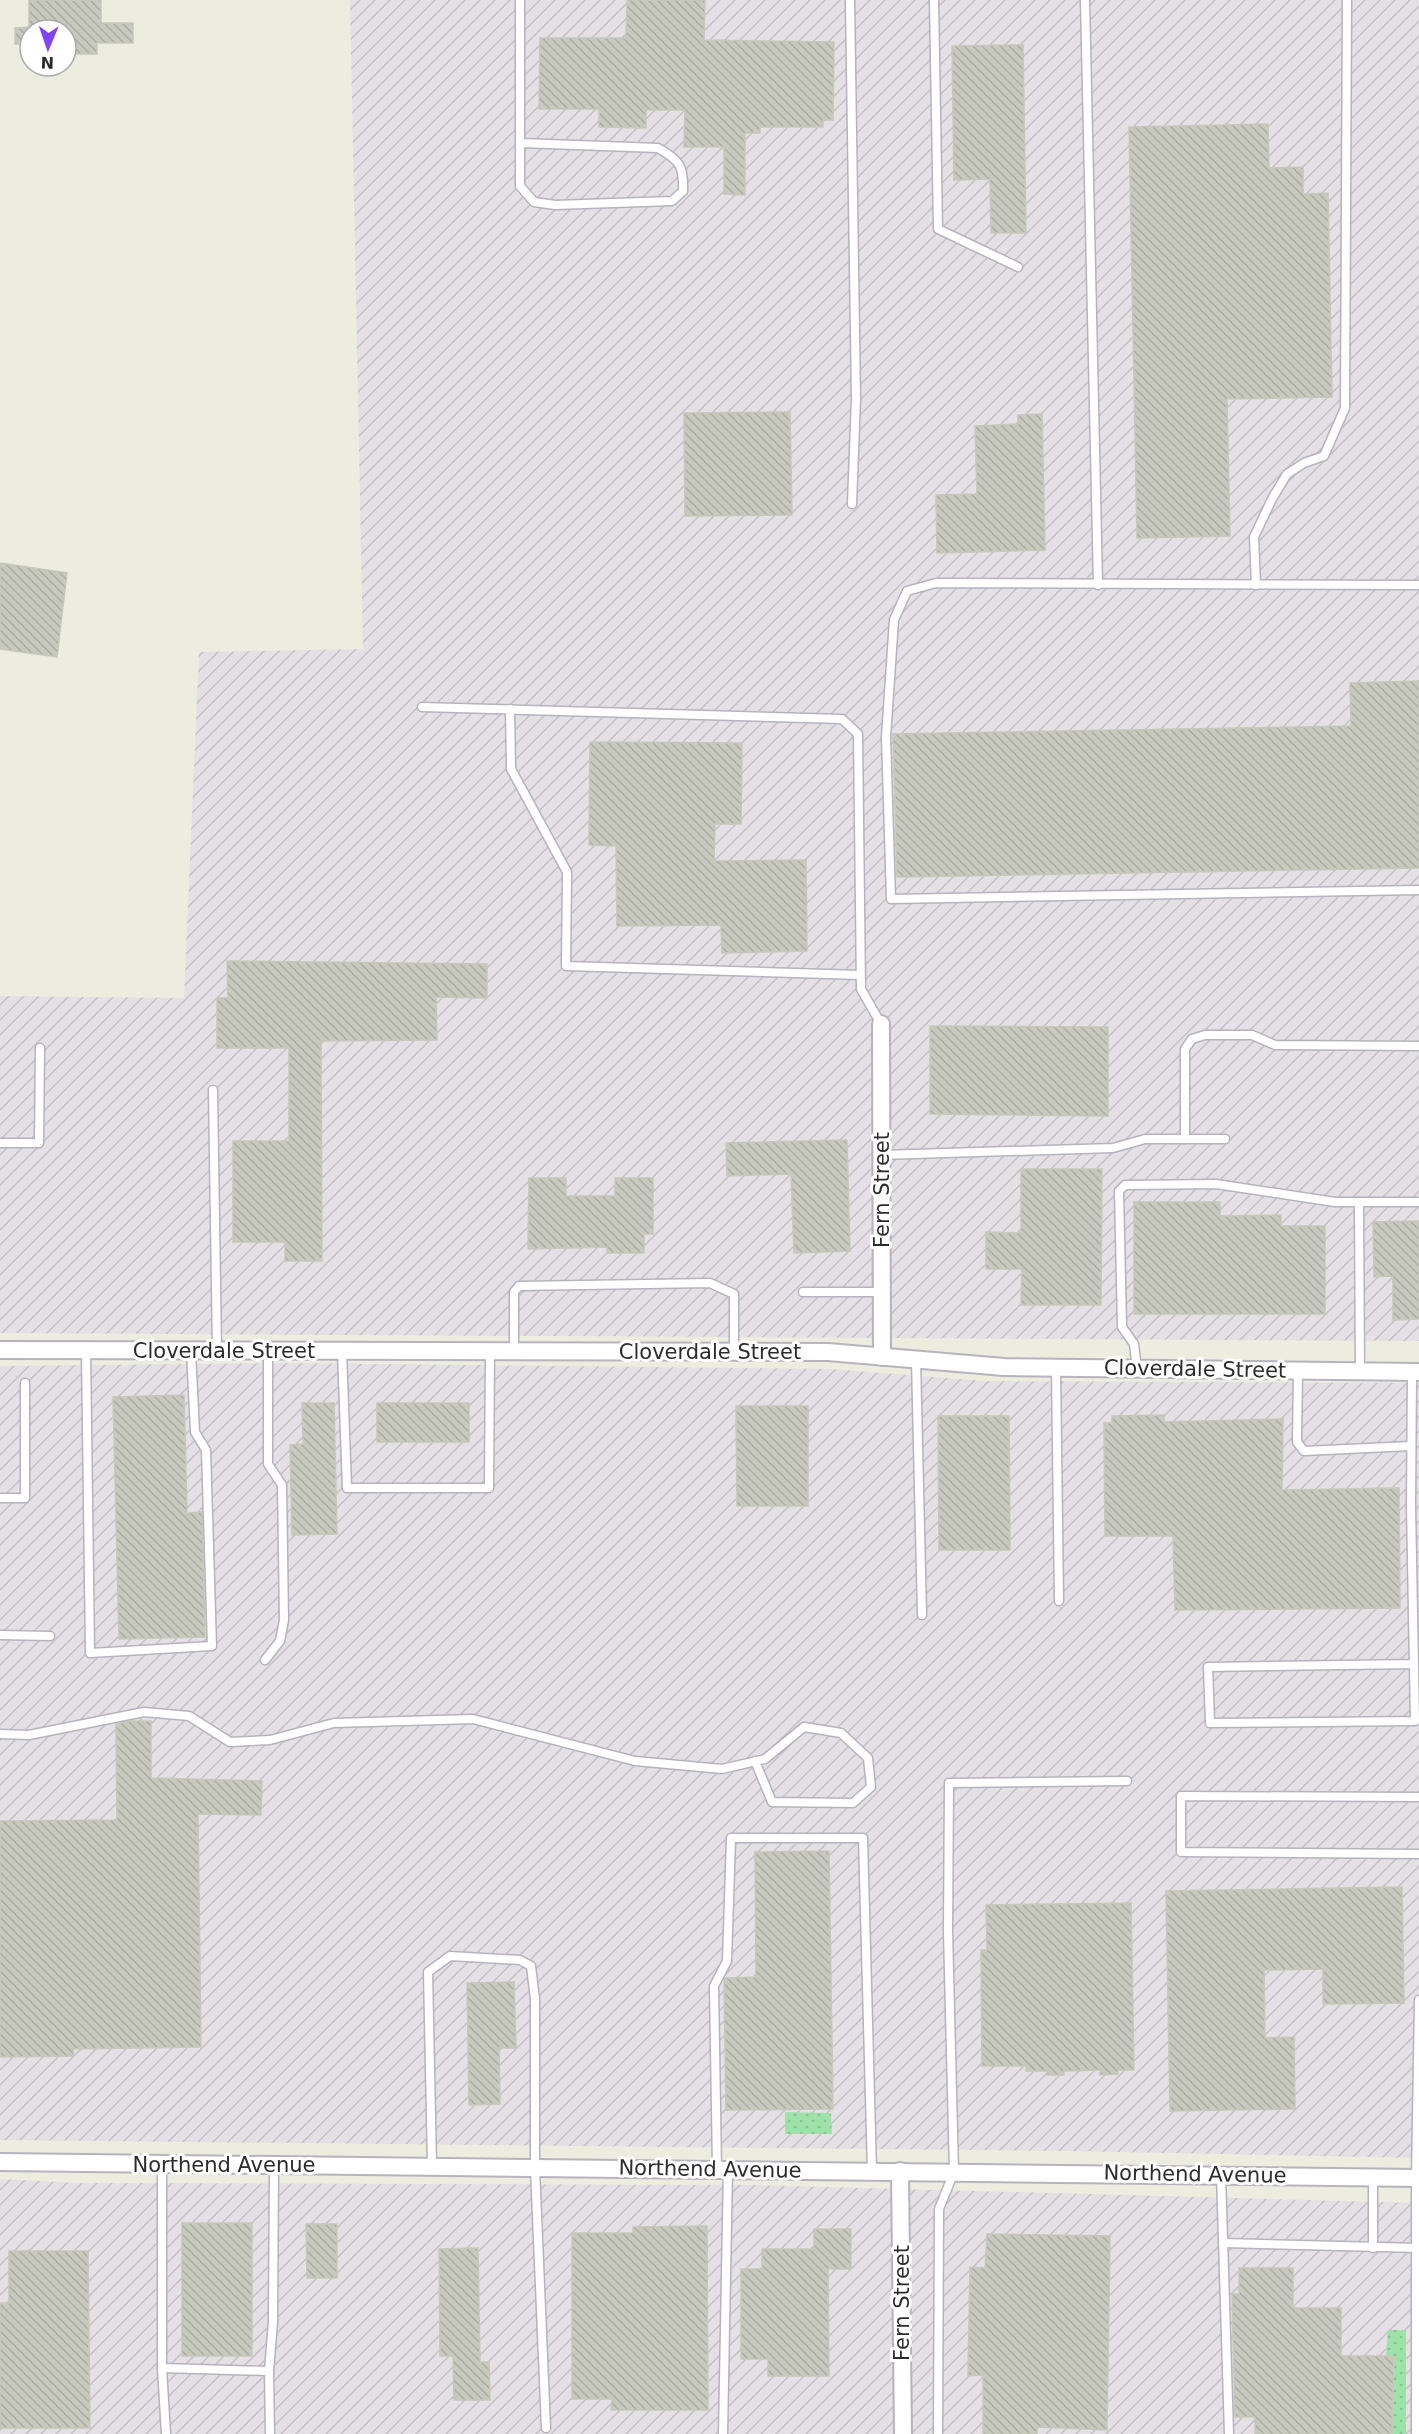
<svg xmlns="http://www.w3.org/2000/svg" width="1419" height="2434" viewBox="0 0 1419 2434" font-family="'DejaVu Sans',sans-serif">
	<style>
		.industrial { fill: url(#industrial-furrows) }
		.grass { fill: url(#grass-dots) }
		.building { fill: url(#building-back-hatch); stroke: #c6c9b9; stroke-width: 1.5 }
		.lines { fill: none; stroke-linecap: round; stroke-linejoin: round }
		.service-casing { stroke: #b7b2bf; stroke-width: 11 }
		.minor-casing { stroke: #b7b2bf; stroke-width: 20 }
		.service { stroke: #fff; stroke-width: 8 }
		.minor { stroke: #fff; stroke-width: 16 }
		.labels { text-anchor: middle; stroke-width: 6; stroke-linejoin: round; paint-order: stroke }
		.street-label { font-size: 21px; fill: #2c2c2c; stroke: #fff }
	</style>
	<defs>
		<pattern id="industrial-furrows" width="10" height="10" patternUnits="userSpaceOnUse" patternTransform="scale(1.5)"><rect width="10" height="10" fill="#e5dfe6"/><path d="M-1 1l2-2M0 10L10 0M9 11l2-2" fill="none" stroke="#c5c0c5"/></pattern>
		<pattern id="grass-dots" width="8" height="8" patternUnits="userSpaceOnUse" patternTransform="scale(1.5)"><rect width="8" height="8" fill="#9ee2aa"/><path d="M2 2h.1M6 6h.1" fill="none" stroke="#88c292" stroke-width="1.8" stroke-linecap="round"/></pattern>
		<pattern id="building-back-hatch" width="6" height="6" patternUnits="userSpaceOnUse" patternTransform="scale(1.5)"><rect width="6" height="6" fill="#c7c9be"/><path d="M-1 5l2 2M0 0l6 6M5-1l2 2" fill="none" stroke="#abada3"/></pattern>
	</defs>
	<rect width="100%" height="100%" fill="#eceddf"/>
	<g class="industrial">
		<path d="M350,0h1069v1341l-1419,-8v-337l184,2 15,-346 164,-3z"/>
		<path d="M289,1363l541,6 156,12 433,2v775l-353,-7 -1066,-11v-774z"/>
		<path d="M0,2179l79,4 676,2 664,18v231h-1419z"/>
	</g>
	<g class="grass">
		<path d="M785,2112l46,1 1,21h-47z"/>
		<path d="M1388,2330h18v104h-14l1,-78 -7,-1z"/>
	</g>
	<g class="building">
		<path d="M29,0h72v23h32v20h-36v11h-31v-24h-36v14h-15v-16l14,-1z"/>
		<path d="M627,0h78l-1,40 130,2 -1,78h-10v7h-63v6h-15v62l-21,-1v-47h-40l1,-37h-39v18l-47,-1v-18h-60l1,-71h86z"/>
		<path d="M1023,45l3,188h-35l-1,-54 -36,1 -2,-134z"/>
		<path d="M1268,124l1,44 34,-1v27l25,-1 4,204 -105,2 3,137 -93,2 -8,-411z"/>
		<path d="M790,412l2,103 -107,1 -1,-103z"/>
		<path d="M1042,414l3,136 -108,3 -1,-58 41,-1 -2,-68 43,-2v-9z"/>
		<path d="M0,563l67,10 -10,84 -57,-8z"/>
		<path d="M1419,681v187l-522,9 -4,-143 458,-8 -1,-43z"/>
		<path d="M590,742l152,1 -1,81h-26l-1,37 92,-1 1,91 -85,2 -1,-28 -104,1 -1,-80 -27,-1z"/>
		<path d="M227,961l260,3v34l-51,-1 1,43 -116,1 1,220h-37v-19h-52v-101h56v-93h-72v-50h11z"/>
		<path d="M930,1026l178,1v89l-178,-2z"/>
		<path d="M847,1140l3,111 -56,2 -3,-79 -64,2 -1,-33z"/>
		<path d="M1021,1169h81l-1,136h-80l1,-36h-36v-37l35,1z"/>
		<path d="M529,1178h37v18h49v-18h38v56h-9v19h-37v-6l-79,2z"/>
		<path d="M1134,1202h86v14l61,-1v11h44v88h-191z"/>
		<path d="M1419,1221v98l-26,1v-44l-19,1 -1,-55z"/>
		<path d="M184,1395l3,118 15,-1 3,125 -86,2 -6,-242z"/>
		<path d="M302,1403h32l3,131 -45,1 -2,-90 13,-1z"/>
		<rect x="377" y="1403" width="92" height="39"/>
		<path d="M736,1406h72v100h-71z"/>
		<path d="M1164,1415v7l119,-3 -1,71 117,-2 1,120 -225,2 -2,-74h-68l-1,-113h8v-7z"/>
		<path d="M938,1416h71l1,134h-71z"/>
		<path d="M131,1721h20v57l111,3 -1,34 -63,-1 3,233 -128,2 1,7 -74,1v-236l117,-1 -1,-96z"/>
		<path d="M829,1851l4,258 -107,1 -2,-130 1,-2 31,-1 -1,-125z"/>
		<path d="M1402,1887l2,116 -81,1v-35l-59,1 1,68 29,-1 1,72 -125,2 -4,-220z"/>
		<path d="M1131,1903l3,167h-16v4l-18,1v-5l-36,1v4h-17v-4h-21v-5h-44l-1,-116h6l-1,-45z"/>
		<path d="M514,1982l2,66h-17l1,56 -31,1 -2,-122z"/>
		<rect x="182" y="2223" width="70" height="133"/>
		<path d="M306,2224h31v54h-30z"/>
		<path d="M707,2226l1,184h-97l1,-11h-40v-166h61v-6z"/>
		<path d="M814,2229h37v40h-23l1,107h-61v-17h-27v-90h21v-20h52z"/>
		<path d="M987,2234l123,2 -3,194 -70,-3v7h-54v-59l-15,1 2,-109 15,1z"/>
		<path d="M478,2248l2,114h9l1,38h-36l-1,-44h-13l-1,-107z"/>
		<path d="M9,2251h79l2,177h-90v-125h9z"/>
		<path d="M1239,2268h54v40h48v48h53l-2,78h-137v-17h-20l-3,-123h7z"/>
	</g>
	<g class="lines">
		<defs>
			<g id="service">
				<path d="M520,0v186l14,16 21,3 117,-4 11,-10c1,-26 -4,-31 -25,-43l-137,-5"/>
				<path d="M850,0l6,398 -4,106"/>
				<path d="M934,0l4,229 80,38"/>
				<path d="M1085,0l13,585"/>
				<path d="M1256,585l-2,-48 18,-38 15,-25 17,-11 20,-7 21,-48 2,-408"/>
				<path d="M1419,585l-483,-2 -29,8 -13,29 -8,117 5,162 528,-9"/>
				<path d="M422,707l420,12 16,15 3,255 20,35"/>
				<path d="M510,709l1,60 56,103 -1,94 294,9"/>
				<path d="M213,1090l4,261"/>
				<path d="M1185,1139v-90l7,-10 13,-4h47l23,10 144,1"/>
				<path d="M0,1143h39l1,-95"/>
				<path d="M881,1155l232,-7 32,-9h80"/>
				<path d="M1359,1202l1,170"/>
				<path d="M803,1292h79"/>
				<path d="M86,1350l4,303 122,-7 -6,-196 -11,-18 -4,-81"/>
				<path d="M342,1351l5,137h142l1,-137"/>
				<path d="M514,1351v-59l5,-6 191,-3 24,11v58"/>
				<path d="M916,1360l6,255"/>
				<path d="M1056,1368l3,233"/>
				<path d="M1137,1369l-3,-25 -12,-17 -3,-136 6,-6 91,-1 119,18h84"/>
				<path d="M1298,1371l-1,71 7,9 107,-5"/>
				<path d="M1412,1373l-1,133 4,215 -205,2 -2,-56 206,-3"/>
				<path d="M0,1498h25v-115"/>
				<path d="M0,1635l50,1"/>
				<path d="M265,1660l15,-19 4,-21 -2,-135 -14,-21v-113"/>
				<path d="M0,1734l29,1 115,-23 45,4 41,26 40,-2 64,-17 139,-4 162,42 87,8 43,-10 39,-32 37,6 27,25 3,29 -18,16 -81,-1 -17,-41"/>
				<path d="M1419,1797l-238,-1v56l238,2"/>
				<path d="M162,2164v204l107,3 4,-49 1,-157"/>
				<path d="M432,2166l-4,-194 22,-16 70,4 11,6 4,33v169l11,260"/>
				<path d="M717,2169l-3,-183 13,-25 4,-123h132l9,333"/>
				<path d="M1221,2174l8,260"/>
				<path d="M1373,2177v71"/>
				<path d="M1223,2243l196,5"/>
				<path d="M162,2368l4,66"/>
				<path d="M269,2371l1,63"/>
				<path d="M723,2434l5,-265"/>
				<path d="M938,2434l1,-225 15,-37 -6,-241 1,-148 178,-2"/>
				<path d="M1416,2434v-256l3,-178"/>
			</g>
			<g id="minor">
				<path d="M881,1024l1,333"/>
				<path d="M0,1350l828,2 176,15 415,5"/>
				<path d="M0,2162l1419,16"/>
				<path d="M900,2171l3,263"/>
			</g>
		</defs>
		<use href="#service" class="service-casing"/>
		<use href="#minor" class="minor-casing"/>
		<use href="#service" class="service"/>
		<use href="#minor" class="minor"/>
	</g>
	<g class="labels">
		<g class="street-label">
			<text transform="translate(882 1190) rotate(-90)" y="7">Fern Street</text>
			<text x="224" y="1358">Cloverdale Street</text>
			<text x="710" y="1359">Cloverdale Street</text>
			<text transform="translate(1195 1369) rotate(1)" y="7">Cloverdale Street</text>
			<text x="224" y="2172">Northend Avenue</text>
			<text transform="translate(710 2169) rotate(1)" y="7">Northend Avenue</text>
			<text transform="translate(1195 2174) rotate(1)" y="7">Northend Avenue</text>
			<text transform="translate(902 2303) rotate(-90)" y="7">Fern Street</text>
		</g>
	</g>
	<g transform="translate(48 48) rotate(182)"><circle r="28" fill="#ffffff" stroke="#ababab" stroke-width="1.5"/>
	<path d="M0-4.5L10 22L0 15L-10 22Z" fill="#8045f4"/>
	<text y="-9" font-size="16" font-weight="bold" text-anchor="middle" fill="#2c2c2c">N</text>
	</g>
</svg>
